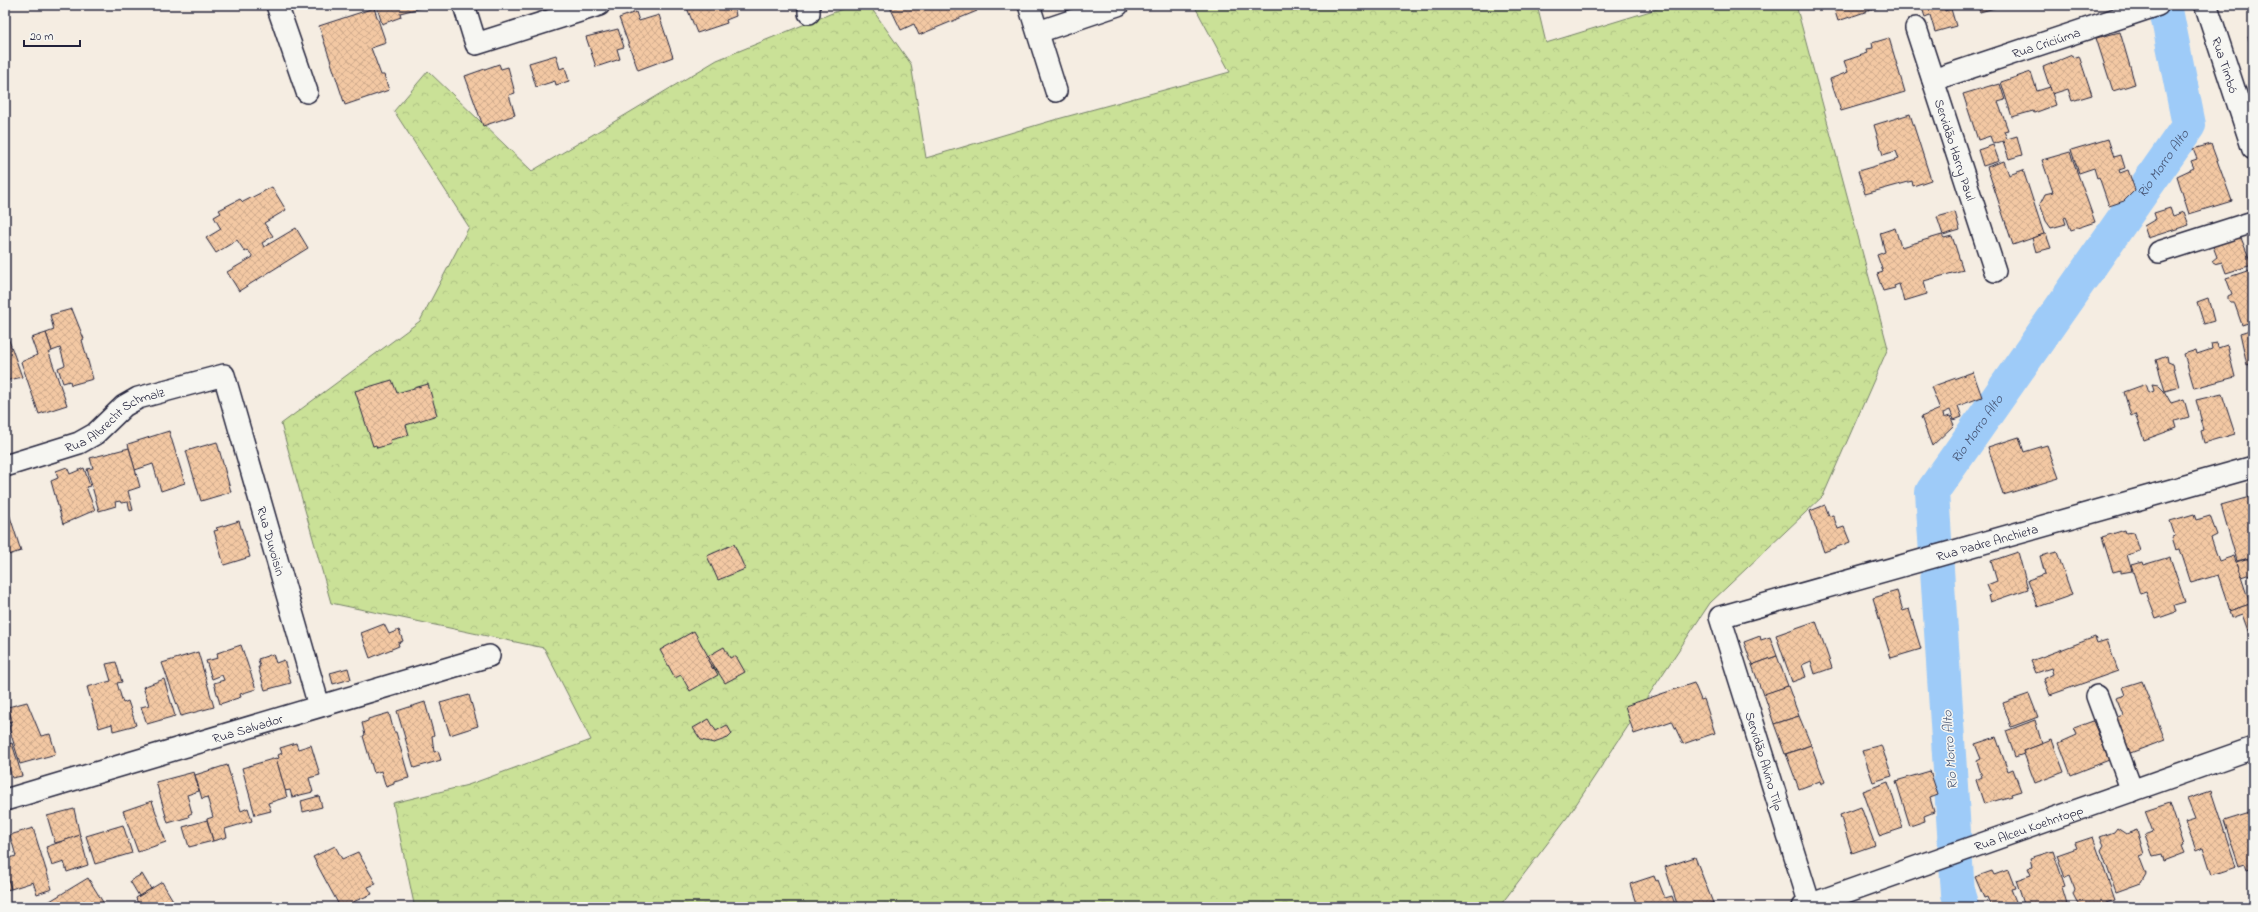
<svg xmlns="http://www.w3.org/2000/svg" width="2258" height="912" viewBox="0 0 2258 912" font-family="'Indie Flower',sans-serif">
	<style>
		.forest { fill: url(#forest-crowns); stroke: #768269 }
		.lines { fill: none; stroke-linecap: round; stroke-linejoin: round }
		.river { stroke: #9ecbf8; stroke-width: 34 }
		.building { fill: url(#building-cross-hatch); stroke: #22223b }
		.minor-casing { stroke: #22223b; stroke-width: 24 }
		.secondary-casing { stroke: #22223b; stroke-width: 25 }
		.minor { stroke: #f6f6f2; stroke-width: 21 }
		.secondary { stroke: #f6f6f2; stroke-width: 22 }
		.labels { text-anchor: middle; stroke-width: 3; stroke-linejoin: round; paint-order: stroke }
		.street-label { font-size: 13px; fill: #22223b; stroke: #f6f6f2 }
		.water-label { font-size: 14px; font-style: italic; fill: #475574; stroke: #f6f6f2 }
	</style>
	<defs>
		<pattern id="forest-crowns" width="20" height="18" patternUnits="userSpaceOnUse"><rect width="20" height="18" fill="#cae197"/><path d="M2 6a3 3 0 1 1 6 0M12 15a3 3 0 1 1 6 0" fill="none" stroke="#adc183"/></pattern>
		<pattern id="building-cross-hatch" width="8" height="8" patternUnits="userSpaceOnUse"><rect width="8" height="8" fill="#f3c8a3"/><path d="M0 0l8 8M0 8l8-8" fill="none" stroke="#d0ac8d"/></pattern>
	</defs>
	<rect width="100%" height="100%" fill="#f5ede2"/>
	<filter id="ink" filterUnits="userSpaceOnUse"><feTurbulence type="fractalNoise" baseFrequency=".025" numOctaves="2"/><feDisplacementMap in="SourceGraphic" scale="8" xChannelSelector="R" yChannelSelector="G"/><feConvolveMatrix kernelMatrix="1 2 1 2 8 2 1 2 1" color-interpolation-filters="sRGB"/></filter>
	<g filter="url(#ink)">
		<path class="forest" d="M852,5h17l42,59 15,94 128,-38 176,-48 -36,-67h343l9,38 124,-38h126l92,343 -65,148 -113,107 -141,212 -70,92h-1088l3,-3 -21,-101 75,-18 123,-45 -47,-92 -213,-45 -50,-179 139,-103 49,-94 -75,-116 34,-40 104,100 185,-111z"/>
		<g class="lines">
			<path class="river" id="s1" d="M1962,907l-4,-13 -26,-402 257,-367 -24,-120"/>
		</g>
		<g class="building">
			<path d="M383,5h49l-32,8 1,4 -19,7 -5,-17z"/>
			<path d="M694,5h40l2,11 -10,4 1,3 -30,10 -10,-25z"/>
			<path d="M886,5h88l3,6 -58,24 -5,-11 -13,6 -11,-23 -3,1z"/>
			<path d="M1833,5h53l-48,16z"/>
			<path d="M1921,5h23l1,6 6,-2 5,17 -21,6 -5,-17 -5,2z"/>
			<path d="M1977,5h28l-25,7z"/>
			<path d="M374,8l12,35 -15,5 10,27h3l5,15 -44,15 -26,-79z"/>
			<path d="M636,12l3,9 20,-6 14,42 -35,13 -19,-52z"/>
			<path d="M618,29l6,18 -7,2 3,10 -24,8 -10,-30z"/>
			<path d="M2120,32l15,52 -22,7 -17,-53z"/>
			<path d="M2253,35v17l-5,-15z"/>
			<path d="M1889,38l16,54 -64,19 -11,-32 18,-7 -4,-11 24,-8 -1,-4 6,-1 -1,-5z"/>
			<path d="M556,55l4,14 5,-2 4,14 -13,4 -1,-4 -19,6 -7,-24z"/>
			<path d="M2072,55l1,3 6,-2 13,39 -20,6 -4,-12 -16,5 -9,-27z"/>
			<path d="M499,64l2,5 7,-2 7,26 -6,2 6,20 -32,11 -18,-50z"/>
			<path d="M2031,72l6,19 13,-4 6,18 -22,8 -1,-2 -21,6 -11,-35z"/>
			<path d="M2000,84l5,16 -7,2 10,28 -4,1 3,8 10,-3 5,19 -13,4 -6,-18 -10,3 -3,-8 -12,4 -15,-46 30,-9v1z"/>
			<path d="M1910,114l21,66 -18,6 -1,-5 -47,13 -7,-23 41,-12 -3,-8 -13,4 -9,-30z"/>
			<path d="M2108,139l6,18 7,-2 4,13 -6,2 1,3 8,-3 7,20 -11,11 -15,5 -10,-29 -2,1 -3,-10 -15,5 -8,-23z"/>
			<path d="M2211,144l21,57 -43,13 -12,-38 17,-8 -3,-7 6,-2 -4,-10z"/>
			<path d="M1993,145l6,16 -16,5 -5,-16z"/>
			<path d="M2070,152l25,70 -24,8 -5,-13 -2,1 2,6 -15,4 -5,-7 -6,-17 5,-10 8,-2 -11,-32z"/>
			<path d="M2004,161l5,14 14,-5 21,64 -31,11 -26,-78z"/>
			<path d="M272,187l14,23 -22,13 9,13 -11,7 2,4 32,-19 12,20 -69,43 -12,-19 26,-15 -5,-7 -3,2 -8,-12 -21,13 -10,-15 15,-9 -7,-12 7,-4 -2,-3 21,-11 3,3z"/>
			<path d="M2170,208l3,8 11,-4 5,13 -41,13 -4,-12 12,-7 -2,-6z"/>
			<path d="M1955,212l5,18 -17,5 -6,-18z"/>
			<path d="M1895,228l6,19 41,-12 2,3 8,-2 11,34 -39,11 3,13 -23,7 -5,-17 -5,2 1,2 -12,3 -6,-17 6,-2 -6,-17 8,-3 -5,-19z"/>
			<path d="M2239,233l13,32 -26,8 -4,-11 -8,2 -2,-3 5,-4 -6,-16z"/>
			<path d="M2044,234h2l5,14 -15,4 -4,-14z"/>
			<path d="M2253,269v56l-2,-3 -9,3 -8,-23h-4l-2,-3v-3l4,-2 -6,-16z"/>
			<path d="M2208,298l6,23 -10,3 -7,-22z"/>
			<path d="M72,309l12,30 -2,1 11,39 -22,6 -1,-4 -7,2 -5,-15 7,-3 -5,-17 -8,3 -6,-18 8,-3 -4,-15z"/>
			<path d="M5,329l17,48 -17,4z"/>
			<path d="M2253,329v40l-2,1 -2,-6 -2,1 -7,-32z"/>
			<path d="M46,333l6,18 -3,2 18,52 -28,9 -18,-52 16,-7 -6,-17z"/>
			<path d="M2217,343l1,5 9,-3 8,32 -41,11 -10,-34 12,-4 1,4 15,-5 -1,-5z"/>
			<path d="M2167,356l1,6 5,2 6,23 -14,4 -9,-31z"/>
			<path d="M1973,372l9,25 -24,9 4,11 -8,3 -4,-10 -7,3 1,5 6,-2 4,9 -22,21 -11,-29 19,-8 -9,-22z"/>
			<path d="M392,380l5,13 31,-9 9,31 -31,10 3,10 -19,5 1,4 -14,4 -1,-3 -3,1 -18,-55z"/>
			<path d="M2146,384l3,9 5,-2 -2,-7 6,1 6,6 7,12 13,-4 5,18 -14,4 2,7 -33,12 -9,-26 -4,2 -7,-24z"/>
			<path d="M2222,394l13,40 -31,9 -3,-12 3,-1 -8,-30z"/>
			<path d="M169,431l16,52 -24,8 -8,-27 -18,6 -7,-26z"/>
			<path d="M2019,437l5,15 23,-7 12,33 -56,17 -15,-48z"/>
			<path d="M217,442l14,50 -30,9 -15,-50z"/>
			<path d="M129,448l11,39 -12,4 5,19 -3,1 -2,-9 -7,1 -1,-2 -5,1 1,4 -17,5 -12,-42 6,-1 -3,-10z"/>
			<path d="M67,467l3,7 14,-6 6,18 -4,1 9,23 -32,14 -12,-43 7,-3 -2,-7z"/>
			<path d="M2253,496v61l-16,4 -16,-56z"/>
			<path d="M5,501l16,50 -16,5z"/>
			<path d="M1825,505l4,11 4,-1 5,14 6,-2 6,15 -26,10 -14,-41z"/>
			<path d="M2194,514l2,6 14,-4 7,19 -6,3 8,23 15,-5 16,48 -20,7 -12,-36 -27,8 -11,-34 -4,1 -4,-13 3,-1 -5,-15z"/>
			<path d="M239,521l11,36 -26,8 -10,-34 4,-1 -2,-2z"/>
			<path d="M2125,530l1,3 8,-1 6,19 -13,4 5,16 -11,2v-3l-8,2 -11,-35z"/>
			<path d="M734,544l11,25 -27,11 -11,-24z"/>
			<path d="M2018,552l10,37 -38,13 -2,-6 3,-1 -4,-10 10,-4 -6,-20z"/>
			<path d="M2057,552l15,43 -34,12 -10,-27 17,-6 -5,-18z"/>
			<path d="M2170,557l15,45 -11,3 2,7 -20,7 -10,-27 -6,2 -9,-29 11,-3 1,3z"/>
			<path d="M2246,559h7v14l-12,4 -5,-15z"/>
			<path d="M1897,591l6,20 6,-2 12,40 -30,9 -18,-60z"/>
			<path d="M2253,603v11l-3,-10z"/>
			<path d="M2250,604l3,10v31l-11,-31 -11,4 -2,-7z"/>
			<path d="M1816,621l16,47 -17,6 -4,-13 -9,4 4,12 -14,5 -16,-47z"/>
			<path d="M384,624l5,10 10,-4 4,11 -5,2 1,3 -29,12 -9,-25z"/>
			<path d="M694,631l14,25 -2,1 7,12 1,-1 4,7 -28,16 -9,-16 -6,3 -15,-28z"/>
			<path d="M1760,636l1,4 9,-3 7,19 -25,9 -8,-23z"/>
			<path d="M2095,637l2,6 10,-3 11,31 -68,24 -6,-16 9,-5 -2,-6 -15,5 -5,-12z"/>
			<path d="M241,645l15,44 -16,5 1,3 -21,7 -6,-21 10,-3 -2,-5 -10,4 -6,-18 12,-3 -1,-5z"/>
			<path d="M724,647l6,11 4,-2 3,2 8,14 -20,11 -17,-27z"/>
			<path d="M198,652l16,55 -33,9 -19,-53z"/>
			<path d="M273,654l3,9 8,-3 7,23 -26,7 -7,-23h2l-2,-8z"/>
			<path d="M708,656l6,12 -1,1 -7,-12z"/>
			<path d="M1777,656l11,30 -25,9 -11,-30z"/>
			<path d="M116,662l6,20 -5,1 6,20 5,-2 8,24 -23,6 -1,-7 -13,4 -12,-41 24,-6 -5,-17z"/>
			<path d="M348,668l3,11 -18,5 -3,-11z"/>
			<path d="M164,679l11,37 -28,8 -6,-17 8,-2 -6,-18z"/>
			<path d="M2142,681l23,59 -40,15 -13,-36 11,-4 -7,-17 10,-3 -3,-8z"/>
			<path d="M1694,683l7,17 3,-1 11,34 -32,11 -11,-23 -38,13 -9,-28z"/>
			<path d="M1788,686l11,30 -25,8 -10,-30z"/>
			<path d="M2029,694l9,23 -27,10 -8,-24z"/>
			<path d="M469,695l9,31 -28,9 -10,-32z"/>
			<path d="M27,702l14,34 9,-2 6,20 -36,10 -10,-33 -1,-5h2l-1,-5h2l-4,-14z"/>
			<path d="M425,702l9,33 -2,1 2,16 4,-1 3,9 -27,8 -17,-57z"/>
			<path d="M5,708h3l4,13 -7,2z"/>
			<path d="M389,713l5,19h2l13,46 -15,4v2l-8,3 -5,-16 -7,2 -11,-37 2,-1 -3,-12 6,-2v-2z"/>
			<path d="M1799,716l12,29 -26,9 -11,-30z"/>
			<path d="M709,719l7,12 11,-6 5,9 -4,4 -14,5 -13,-3 -8,-12z"/>
			<path d="M2035,720l7,24 -19,7 1,3 -9,3 -9,-26z"/>
			<path d="M2093,721l16,39 -38,15 -12,-32 18,-8 -3,-7z"/>
			<path d="M1996,737l12,34 5,-2 8,22 -10,3 1,2 -28,8 -8,-24 6,-3 -5,-16 4,-2 -6,-15z"/>
			<path d="M2052,740l12,32 -29,11 -12,-32z"/>
			<path d="M5,742l1,3 6,-2 10,33 -10,2 -4,-13 -3,1z"/>
			<path d="M296,743l2,6 13,-4 9,30 -11,3 4,14 -21,5 -2,-7 -5,1 -9,-32 3,-1 -1,-3 4,-2 -2,-5z"/>
			<path d="M1811,745l14,37 -4,2 -1,-3 -21,8 -13,-35z"/>
			<path d="M1881,745l11,31 -19,6 -11,-32z"/>
			<path d="M276,758l11,39 -19,6 3,8 -16,4 -13,-47z"/>
			<path d="M227,765l14,46 7,-3 4,13 -27,8 2,8 -14,4 -6,-22 6,-2 -6,-20 -5,2 -7,-24z"/>
			<path d="M1930,771l8,24 -8,3 4,14 -10,4 1,5 -15,5 -14,-45z"/>
			<path d="M194,772l5,19 -12,4 5,18 -4,2 1,2 -21,6 -12,-41z"/>
			<path d="M1888,782l15,46 -24,8 -16,-45z"/>
			<path d="M2211,791l25,76 -24,8 -9,-28 -7,3 -11,-28 10,-3 -8,-20z"/>
			<path d="M319,796l3,11 -19,5 -2,-11z"/>
			<path d="M152,801l14,41 -28,10 -15,-41z"/>
			<path d="M2170,803l14,42 -2,1 3,7 -21,8 -2,-7 -9,2 -8,-21 8,-3 -8,-21z"/>
			<path d="M1861,807l14,38 -23,8 -12,-38z"/>
			<path d="M74,809l6,27 -25,7 -8,-27z"/>
			<path d="M2253,812v56l-6,2 -2,-6 -6,2 -15,-45z"/>
			<path d="M207,820l6,21 -24,6 -6,-20z"/>
			<path d="M123,825l9,28 -37,11 -9,-28z"/>
			<path d="M33,828l19,61 -15,5 -4,-12 -22,7 -6,-20v-10l11,-3 -6,-21z"/>
			<path d="M2117,828l9,6 11,-4 7,24 -5,2 7,18 -5,9 -25,9 -15,-42 3,-5 -4,-8 14,-5z"/>
			<path d="M80,835l8,30 -21,7 -3,-10 -12,4 -6,-19z"/>
			<path d="M2093,837l22,63 -9,3 2,4 -29,-1 -6,-12 2,-5 -5,-13 -5,2 -8,-23 20,-7 -2,-5z"/>
			<path d="M335,846l7,13 16,-7 18,32 -8,3 4,7 -19,8 1,2 -6,3h-8l-27,-50z"/>
			<path d="M2053,851l12,35 -3,1 6,20h-43l-9,-27 15,-5 -3,-7 4,-1 -2,-9z"/>
			<path d="M1695,857l18,46 -13,4h-22l-13,-40z"/>
			<path d="M5,869l6,20 -6,1z"/>
			<path d="M2008,870l7,18 -4,1 6,15 -7,3h-19l-4,-10 -3,1 -9,-21 17,-6 2,4z"/>
			<path d="M142,874l9,15 -12,7 -9,-15z"/>
			<path d="M1654,876l2,5 2,-1 7,18 7,-2 4,11h-39l-7,-23z"/>
			<path d="M88,878l18,29h-66z"/>
			<path d="M162,882l15,25h-38l-3,-9z"/>
		</g>
		<g class="lines">
			<defs>
				<g id="minor">
					<path d="M277,5l30,87"/>
					<path d="M464,5l12,39 123,-39"/>
					<path d="M809,5v8"/>
					<path d="M1029,5l27,86"/>
					<path id="s2" d="M1916,28l79,243"/>
					<path d="M1038,32l80,-27"/>
					<path id="s3" d="M1933,80l225,-75"/>
					<path d="M2159,252l94,-30"/>
					<path id="s4" d="M5,466l74,-23 16,-9 29,-28 14,-8 86,-23 95,331"/>
					<path d="M2097,696l35,95"/>
					<path id="s5" d="M5,800l484,-144"/>
					<path id="s6" d="M1810,905l-90,-288 533,-150"/>
					<path id="s7" d="M1803,907l450,-159"/>
				</g>
				<g id="secondary">
					<path id="s8" d="M2206,5l47,143"/>
				</g>
			</defs>
			<use href="#minor" class="minor-casing"/>
			<use href="#secondary" class="secondary-casing"/>
			<use href="#minor" class="minor"/>
			<use href="#secondary" class="secondary"/>
		</g>
	</g>
	<g class="labels">
		<g class="street-label">
			<text dy="5" stroke="none"><textPath href="#s3" startOffset="119">Rua Criciúma</textPath></text>
			<text dy="5" stroke="none"><textPath href="#s8" startOffset="63">Rua Timbó</textPath></text>
			<text dy="5" stroke="none"><textPath href="#s2" startOffset="128">Servidão Harry Paul</textPath></text>
			<text dy="5" stroke="none"><textPath href="#s4" startOffset="121">Rua Albrecht Schmalz</textPath></text>
			<text dy="5" stroke="none"><textPath href="#s4" startOffset="414">Rua Duvoisin</textPath></text>
			<text dy="5" stroke="none"><textPath href="#s6" startOffset="579">Rua Padre Anchieta</textPath></text>
			<text dy="5" stroke="none"><textPath href="#s5" startOffset="253">Rua Salvador</textPath></text>
			<text transform="translate(1765 761) rotate(73)" y="5">Servidão Alvino Tilp</text>
			<text dy="5" stroke="none"><textPath href="#s7" startOffset="239">Rua Alceu Koehntopp</textPath></text>
		</g>
		<g class="water-label">
			<text dy="5" stroke="none"><textPath href="#s1" startOffset="818">Rio Morro Alto</textPath></text>
			<text dy="5" stroke="none"><textPath href="#s1" startOffset="494">Rio Morro Alto</textPath></text>
			<text transform="translate(1949 750) rotate(-94)" y="5">Rio Morro Alto</text>
		</g>
	</g>
	<rect width="2258" height="912" fill="none" stroke="#f6f6f2" stroke-width="20"/>
	<rect x="10" y="10" width="2238" height="892" fill="none" stroke="#22223b" stroke-width="1.5" filter="url(#ink)"/>
	<path d="M24 40v6h56v-6" fill="none" stroke="#22223b" stroke-width="2"/>
	<text x="30" y="40" font-size="12" fill="#22223b" stroke="#f6f6f2" stroke-width="3" paint-order="stroke">20 m</text>
</svg>
